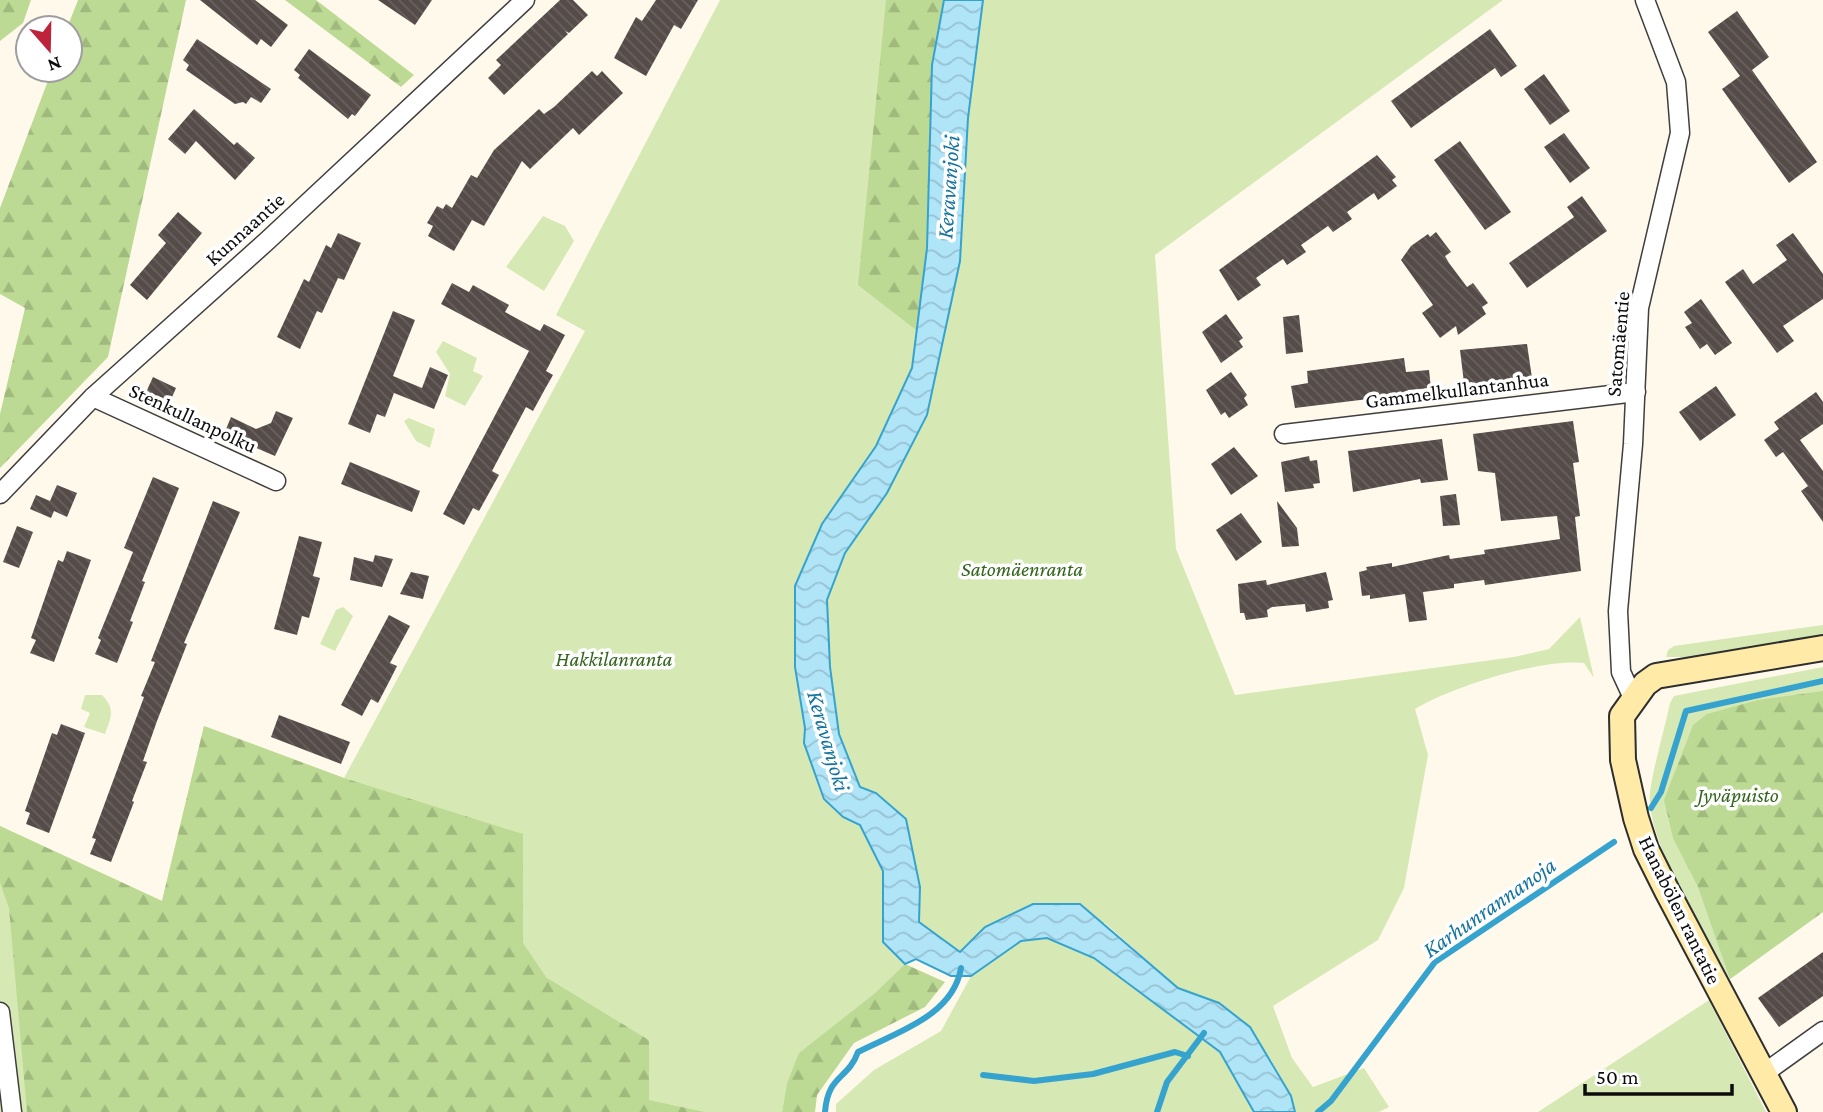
<svg xmlns="http://www.w3.org/2000/svg" width="1823" height="1112" viewBox="0 0 1823 1112" font-family="'Crimson Pro',serif">
	<style>
		.green { fill: #d6e9b5 }
		.forest { fill: url(#forest-firs) }
		.water { fill: url(#water-waves); stroke: #36a3cf; stroke-width: 2 }
		.lines { fill: none; stroke-linecap: round; stroke-linejoin: round }
		.stream { stroke: #36a3cf; stroke-width: 6 }
		.building { fill: url(#building-back-hatch) }
		.street-casing { stroke: #3f3f3f; stroke-width: 21 }
		.secondary-casing { stroke: #2e2e2e; stroke-width: 28 }
		.street { stroke: #fff; stroke-width: 18 }
		.secondary { stroke: #ffeba7; stroke-width: 24 }
		.labels { text-anchor: middle; stroke-width: 7; stroke-linejoin: round; paint-order: stroke }
		.street-label { font-size: 21px; fill: #0c0c0c; stroke: #fff }
		.park-label { font-size: 21px; font-style: italic; fill: #33651c; stroke: #fff }
		.water-label { font-size: 23px; font-style: italic; fill: #14739f; stroke: #fff }
	</style>
	<defs>
		<pattern id="forest-firs" width="22" height="20" patternUnits="userSpaceOnUse" patternTransform="scale(1.75)"><rect width="22" height="20" fill="#bcda94"/><path d="M5 1l3.5 6h-7zM16 11l3.5 6h-7z" fill="#a0ba7e"/></pattern>
		<pattern id="water-waves" width="16" height="10" patternUnits="userSpaceOnUse" patternTransform="scale(1.75)"><rect width="16" height="10" fill="#b0e4f7"/><path d="M0 5q4-4 8 0t8 0" fill="none" stroke="#96c2d3"/></pattern>
		<pattern id="building-back-hatch" width="6" height="6" patternUnits="userSpaceOnUse" patternTransform="scale(1.75)"><rect width="6" height="6" fill="#554c49"/><path d="M-1 5l2 2M0 0l6 6M5-1l2 2" fill="none" stroke="#68615f"/></pattern>
	</defs>
	<rect width="100%" height="100%" fill="#fff9ec"/>
	<g class="green">
		<path d="M720,0h224l-12,65 -5,183 -15,120 -36,78 -54,78 -27,62v81l10,61 -1,15 20,56 19,18 17,8 23,46v71l22,22 -118,119 -5,29h-76l-58,-12 1,-60 -103,-63 -239,135h-307v-286l162,75 42,-175 140,52 241,-447 -29,-16z"/>
		<path d="M983,0h520l-348,255 21,294 59,146 279,-38 35,-8 31,-32 14,61 -10,-15c-42,-5 -132,24 -169,46l13,46 -24,133 -26,52 -105,66 19,52 21,29 51,-19 25,39 -10,5h-84l-4,-16 -21,-38 -51,-55 -41,-15 -73,-65 -120,4 -25,25 -41,-30 1,-35 -44,-94 -16,-6 -21,-53 -9,-67 -3,-67 18,-47 42,-60 40,-78 33,-154 8,-143z"/>
		<path d="M543,216l22,10 9,15 -30,50 -38,-24z"/>
		<path d="M443,341l34,17 -4,13 10,5 -18,30 -20,-10 5,-22 -14,-22z"/>
		<path d="M409,418l26,11 -5,19 -14,-7 -12,-20z"/>
		<path d="M343,607l10,9 -18,35 -15,-7 16,-34z"/>
		<path d="M1823,625v12l-135,20h-22l2,-7 6,-4z"/>
		<path d="M1823,667v245l-93,67c-24,-43 -85,-139 -80,-187 4,-29 14,-60 20,-89l4,-7z"/>
		<path d="M85,695h17c14,14 9,23 3,39l-21,-7 6,-14 -9,-4z"/>
		<path d="M1047,938l47,20 126,94 34,60h-418v-8l38,-34 67,-39 30,-55 18,-15 32,-20z"/>
		<path d="M1709,1000l57,112h-228z"/>
	</g>
	<g class="forest">
		<path d="M0,0h31l-8,23 -23,18z"/>
		<path d="M78,0h108l-78,357 -108,111v-54l25,-106 -25,-14v-86l52,-138h18v-42h-3z"/>
		<path d="M285,0h31l98,75 -13,12z"/>
		<path d="M886,0h58l-12,65 -5,183 -11,82 -58,-45z"/>
		<path d="M1823,691v221l-93,67 -32,-92 -25,-49 -9,-38 29,-75 14,-11 51,-14z"/>
		<path d="M204,726l140,52 179,56v109l23,34 103,63v60l57,12h-679l-18,-204 -9,-25v-57l162,75z"/>
		<path d="M905,964l40,18 -20,25 -71,36 -37,52 -2,17h-33l5,-29 12,-30 75,-59z"/>
	</g>
	<path class="water" d="M944,0h39l-15,118 -8,143 -33,154 -40,78 -42,60 -18,47 3,67 9,67 21,53 16,6 30,26 14,68 -1,35 41,30 25,-25 48,-23h47l98,84 41,15 31,24 41,69 4,16h-41l-34,-60 -126,-94 -47,-20 -26,3 -50,35h-20l-35,-17 -11,5 -22,-22v-71l-23,-46 -17,-8 -19,-18 -20,-56 1,-15 -10,-61v-81l27,-62 54,-78 36,-78 15,-120 5,-183z"/>
	<g class="lines">
		<g class="stream">
			<path d="M1651,808l10,-16 25,-81 137,-30"/>
			<path d="M983,1075l51,6 59,-7 82,-22 13,4"/>
			<path d="M825,1112c3,-38 23,-32 33,-60 39,-20 95,-36 103,-84"/>
			<path d="M1157,1112l10,-30 37,-49"/>
			<path d="M1318,1112l13,-11 104,-139 179,-120"/>
		</g>
	</g>
	<g class="building">
		<path d="M200,0h55l33,25 -17,22 -10,-8 -4,6z"/>
		<path d="M378,0h54l-17,25z"/>
		<path d="M560,0h13l15,15 -19,18 -4,-2 3,3 -64,61 -16,-17 13,-13 -5,-5z"/>
		<path d="M656,0h42l-17,29 -7,-4 -28,51 -32,-18 22,-41 6,4z"/>
		<path d="M1737,11l32,46 -17,13 65,92 -28,21 -67,-94 18,-13 -32,-44z"/>
		<path d="M1490,29l27,37 -16,11 -6,-9 -84,60 -20,-27z"/>
		<path d="M197,39l74,50 -10,14 -10,-6 -5,7 -3,-2 -8,2 -49,-34 3,-5 -6,-5z"/>
		<path d="M309,49l62,46 -16,21 -3,-2 -4,5 -50,-41 2,-3 -6,-5z"/>
		<path d="M592,71l5,5 5,-5 21,22 -44,42 -6,-7 -43,41 -8,-8 -38,65 -12,-6 -18,31 -26,-15 5,-10 -6,-3 10,-17 6,3 3,-5 6,4 19,-33 6,3 17,-28 45,-41 5,5 10,-7z"/>
		<path d="M1544,74l26,37 -20,14 -26,-36z"/>
		<path d="M194,109l40,36 3,-3 18,16 -20,22 -39,-39 -11,13 -17,-15z"/>
		<path d="M1564,133l26,35 -20,15 -26,-36z"/>
		<path d="M1460,141l51,71 -26,18 -51,-70z"/>
		<path d="M1377,155l19,22 -4,3 5,6 -19,14 -4,-7 -27,19 5,7 -19,13 -5,-6 -27,19 5,7 -19,13 -4,-6 -13,9 -14,10 5,7 -23,16 -19,-31z"/>
		<path d="M1582,196l25,35 -80,57 -18,-25 65,-46 -7,-10z"/>
		<path d="M178,212l24,21 -55,67 -17,-15 36,-42 -8,-8z"/>
		<path d="M1436,232l15,20 -6,4 4,7 18,24 6,-4 15,20 -6,4 4,7 -28,21 -2,-9 -16,12 -18,-25 11,-8 -32,-45 10,-14 17,-12 2,3z"/>
		<path d="M338,233l23,10 -17,37 -6,-2 -16,35 -5,-2 -17,38 -23,-12 27,-58 5,3 17,-37 5,3z"/>
		<path d="M1793,233l30,41v25l-40,27 11,15 -17,12 -52,-71 18,-13 10,15 7,-5 27,-19 -11,-15z"/>
		<path d="M452,283l17,9 4,-7 36,20 -4,7 35,19 4,-7 21,11 -19,36 7,4 -8,14 -12,22 -7,-4 -34,64 7,4 -20,36 -6,-3 -9,17 -21,-11 86,-163 -88,-47z"/>
		<path d="M1701,299l31,44 -17,12 -8,-11 -7,5 -15,-22 7,-4 -8,-11z"/>
		<path d="M393,311l22,9 -22,56 29,12 8,-21 18,8 -14,34 -40,-16 -9,24 -8,-3 -7,19 -22,-9z"/>
		<path d="M1226,314l17,24 -4,3 4,6 -22,16 -19,-31z"/>
		<path d="M1299,315l4,37 -17,2 -3,-37z"/>
		<path d="M1527,344l5,34 -59,8 -1,-4 -8,1 -4,-33z"/>
		<path d="M1404,358l2,14 23,-2 2,18 -23,2 1,4 -114,14 -4,-22 17,-3 -1,-12z"/>
		<path d="M1231,372l16,23 -3,3 4,7 -19,13 -4,-6 -4,3 -15,-25z"/>
		<path d="M153,377l23,11 -10,23 -24,-10z"/>
		<path d="M1716,386l20,29 -36,26 -21,-29z"/>
		<path d="M1816,392l7,10v22l-23,16 23,31v51l-22,-31 7,-5 -25,-34 -7,5 -12,-17 15,-11 -5,-7z"/>
		<path d="M276,411l17,7 -18,38 -51,-22 7,-17 25,12 15,-6z"/>
		<path d="M1573,421l6,41 -6,1 7,53 -5,1 6,54 -96,14 -1,-5 -30,4v4l-31,4 4,28 -18,2 -4,-28 -35,5v-4l-8,1 -3,-24 8,-2 -1,-3 26,-4v4l57,-12 1,4 35,-5 -1,-4 76,-11 -3,-23 -56,5 -6,-48 -17,-2 -5,-37z"/>
		<path d="M1442,439l6,41 -27,3 -1,-4 -67,13 -5,-41z"/>
		<path d="M1234,447l24,29 -27,19 -20,-31z"/>
		<path d="M1309,456l1,5 7,-1 3,23 -7,1 1,4 -29,4 -4,-30z"/>
		<path d="M350,462l70,29 -8,21 -71,-28z"/>
		<path d="M153,477l26,11 -37,93 3,1 -15,39 3,1 -16,41 -22,-9 6,-14 -3,-2 35,-86 -9,-4z"/>
		<path d="M57,485l20,8 -10,24 -13,-6 -3,7 -21,-9 6,-14 14,6z"/>
		<path d="M1456,494l4,31 -17,1 -3,-30z"/>
		<path d="M213,501l27,11 -56,131 3,1 -30,77 -14,40 4,1 -15,39 2,1 -23,60 -21,-8 6,-15 -4,-1 52,-141 -3,-1 14,-34 -4,-1z"/>
		<path d="M1277,501l20,27 2,18 -17,1z"/>
		<path d="M1241,513l21,29 -26,19 -20,-31z"/>
		<path d="M17,526l16,6 -14,36 -16,-6z"/>
		<path d="M299,536l23,6 -9,34 7,2 -11,40 -7,-2 -5,19 -23,-6z"/>
		<path d="M67,551l24,9 -37,102 -24,-9 6,-13 -5,-2 27,-78 5,2z"/>
		<path d="M375,555l18,4 -11,28 -32,-7 4,-23 19,5z"/>
		<path d="M411,572l18,4 -6,23 -23,-5z"/>
		<path d="M1326,572l7,28 -5,1 1,7 -23,4 -1,-8 -33,3 -5,3 1,7 -22,3 -2,-7h-4l-2,-29 28,-4 1,5z"/>
		<path d="M389,615l21,11 -20,37 7,3 -7,14 -12,23 -7,-4 -9,17 -21,-11z"/>
		<path d="M279,715l71,27 -9,22 -70,-27z"/>
		<path d="M61,724l24,9 -36,100 -23,-9 4,-11 -5,-2 27,-78 5,2z"/>
		<path d="M1823,952v44l-44,31 -21,-29z"/>
	</g>
	<g class="lines">
		<defs>
			<g id="street">
				<path d="M93,397l183,84"/>
				<path d="M1284,434l352,-42"/>
				<path d="M0,494l93,-97 174,-156 258,-241"/>
				<path d="M1633,698l-12,-26 -3,-61 15,-167 6,-136 41,-175 -4,-51 -31,-82"/>
				<path d="M0,1012l12,100"/>
				<path d="M1763,1074l60,-43"/>
			</g>
			<path id="secondary" d="M1784,1112l-117,-221 -21,-42 -10,-31 -13,-58 -1,-44 23,-32 11,-8 167,-28"/>
		</defs>
		<use href="#street" class="street-casing"/>
		<use href="#secondary" class="secondary-casing"/>
		<use href="#street" class="street"/>
		<use href="#secondary" class="secondary"/>
	</g>
	<g class="labels">
		<g class="street-label">
			<text transform="translate(245 229) rotate(-42)" y="7">Kunnaantie</text>
			<text transform="translate(1618 344) rotate(-85)" y="7">Satomäentie</text>
			<text transform="translate(1457 390) rotate(-7)" y="7">Gammelkullantanhua</text>
			<text transform="translate(193 418) rotate(25)" y="7">Stenkullanpolku</text>
			<text transform="translate(1680 910) rotate(64)" y="7">Hanabölen rantatie</text>
		</g>
		<g class="park-label">
			<text x="1022" y="576">Satomäenranta</text>
			<text x="614" y="666">Hakkilanranta</text>
			<text x="1738" y="802">Jyväpuisto</text>
		</g>
		<g class="water-label">
			<text transform="translate(948 187) rotate(-86)" y="8">Keravanjoki</text>
			<text transform="translate(829 741) rotate(74)" y="8">Keravanjoki</text>
			<text transform="translate(1489 907) rotate(-35)" y="8">Karhunrannanoja</text>
		</g>
	</g>
	<g transform="translate(49 49) rotate(160)"><circle r="33" fill="#ffffff" stroke="#9e9e9e" stroke-width="2"/>
	<path d="M0-5L12 26L0 18L-12 26Z" fill="#be233c"/>
	<text y="-10" font-size="19" font-weight="bold" text-anchor="middle" fill="#0c0c0c">N</text>
	</g>
	<path d="M1585 1084v10h147v-10" fill="none" stroke="#0c0c0c" stroke-width="3.5"/>
	<text x="1596" y="1084" font-size="21" fill="#0c0c0c" stroke="#ffffff" stroke-width="5" paint-order="stroke">50 m</text>
</svg>
